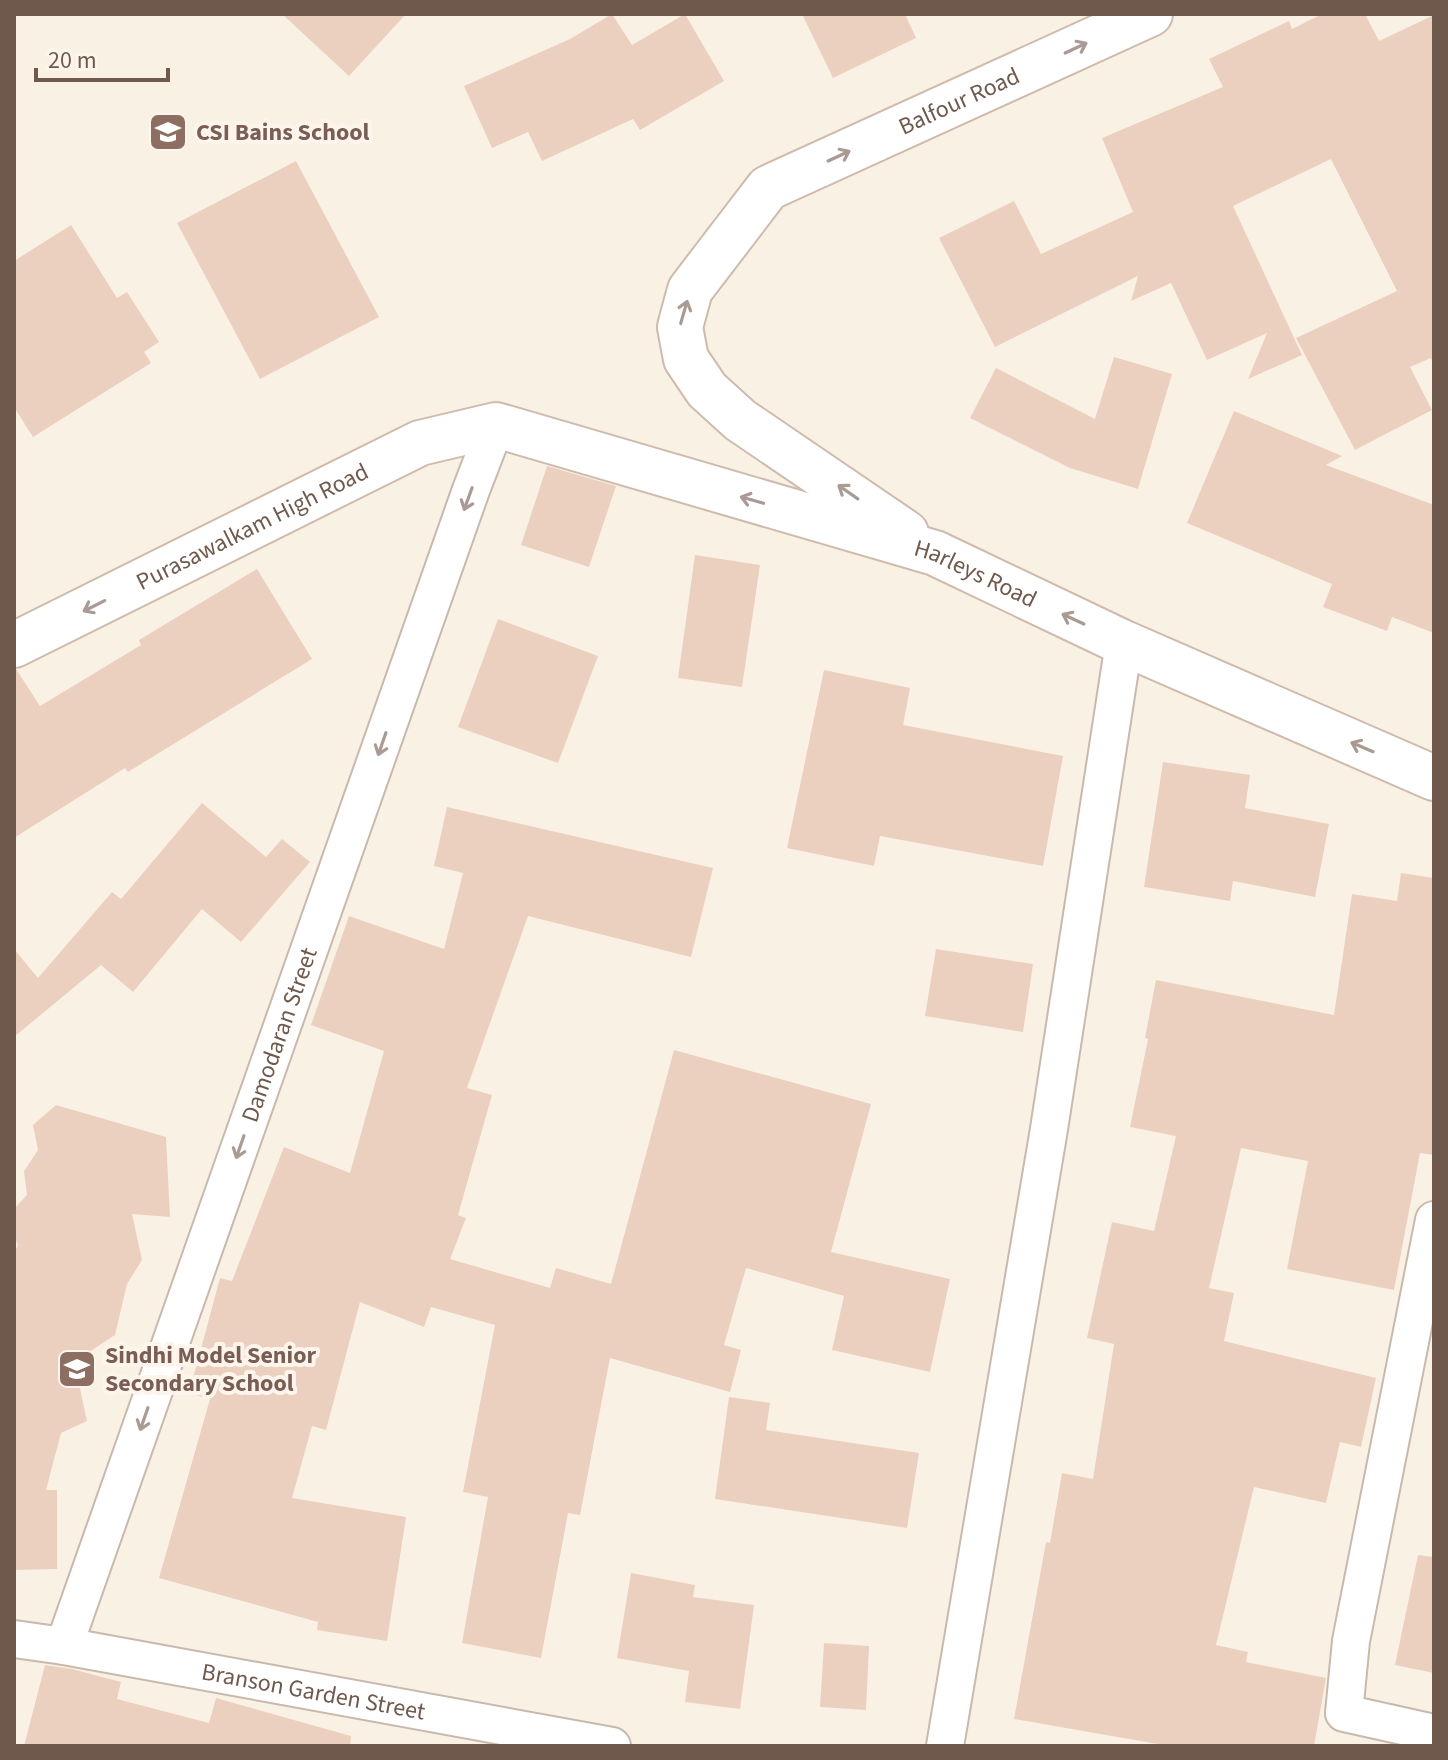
<svg xmlns="http://www.w3.org/2000/svg" width="1448" height="1760" viewBox="0 0 1448 1760" font-family="'Source Sans 3',sans-serif">
	<style>
		.building { fill: #ecd0bf }
		.lines { fill: none; stroke-linecap: round; stroke-linejoin: round }
		.street-casing { stroke: #c9b9ac; stroke-width: 40 }
		.secondary-casing { stroke: #cebbad; stroke-width: 48 }
		.street { stroke: #fff; stroke-width: 36 }
		.secondary { stroke: #fff; stroke-width: 44 }
		.oneway { stroke: #a99b94 }
		.labels { text-anchor: middle; stroke-width: 8; stroke-linejoin: round; paint-order: stroke }
		.street-label { font-size: 24px; fill: #6f594d; stroke: #fdf5eb }
		.education-label { font-size: 24px; font-weight: bold; fill: #785e54; stroke: #fdf5eb; text-anchor: start }
	</style>
	<rect width="100%" height="100%" fill="#faf1e5"/>
	<g class="building">
		<path d="M282,14h124l-57,62z"/>
		<path d="M612,14l20,31 53,-31 39,67 -84,49 -7,-11 -91,42 -14,-29 -36,16 -28,-62 106,-47z"/>
		<path d="M802,14h103l11,24 -83,40z"/>
		<path d="M1322,14h43l14,27 55,-26v350l-3,-7 -21,9 22,43 -77,40 -59,-112 101,-47 -66,-132 -98,47 69,149 -54,24 19,-46 -60,27 -36,-77 -40,18 7,-25 -143,71 -56,-109 75,-37 27,53 92,-42 -31,-74 121,-51 -14,-28 80,-38 3,8z"/>
		<path d="M296,161l83,156 -119,62 -83,-156z"/>
		<path d="M71,225l46,73 10,-6 32,50 -15,10 7,11 -118,74 -19,-30v-146z"/>
		<path d="M1114,357l58,17 -34,115 -68,-21 -100,-50 26,-50 99,51z"/>
		<path d="M1234,411l108,45 -16,9 108,40v128l-42,-16 -5,14 -64,-24 9,-23 -145,-61z"/>
		<path d="M547,466l69,20 -27,81 -68,-22z"/>
		<path d="M695,555l65,10 -18,122 -64,-9z"/>
		<path d="M257,569l55,90 -184,113 -3,-4 -111,70v-168l2,-1 24,37 101,-61 -2,-5z"/>
		<path d="M498,619l100,37 -40,107 -100,-36z"/>
		<path d="M824,670l86,18 -7,37 160,31 -20,110 -163,-30 -6,30 -87,-18z"/>
		<path d="M1163,762l87,13 -5,33 84,16 -14,73 -82,-16 -3,20 -86,-14z"/>
		<path d="M202,803l64,54 16,-18 28,23 -69,80 -39,-33 -69,83 -32,-27 -87,72v-88l24,29 74,-86 9,7z"/>
		<path d="M447,807l266,61 -22,89 -163,-41 -61,172 25,7 -34,120 8,3 -16,41 100,29 6,-20 55,16 63,-234 197,54 -40,148 119,27 -20,93 -98,-22 12,-54 -98,-28 -22,77 17,5 -11,42 -120,-34 -30,157 -12,-2 -27,145 -79,-15 26,-146 -25,-5 32,-167 -64,-18 -7,20 -64,-25 -34,128 -14,-4 -20,72 114,19 -19,124 -70,-11 1,-8 -159,-44 51,-179 -21,-6 31,-115 12,3 52,-134 66,26 34,-122 -73,-26 38,-109 95,33 19,-76 -29,-7z"/>
		<path d="M1401,873l33,5v277l-14,-2 -26,137 -107,-21 21,-108 -67,-13 -32,140 25,5 -10,48 152,37 -15,69 -21,-5 -14,61 -72,-16 -38,158 32,7 -2,10 80,16 -12,68h-145l-155,-27 32,-177 4,1 12,-70 31,6 21,-135 -27,-6 25,-116 42,9 22,-95 -46,-9 18,-88 -3,-1 11,-58 178,35 18,-121 45,7z"/>
		<path d="M936,949l97,15 -10,68 -98,-16z"/>
		<path d="M56,1105l110,32 4,80 -38,-3 10,46 -15,24 -12,51 -26,17 -10,32 8,37 -26,12 -15,57h11v79l-43,1v-317l4,-8 -4,-10v-26l13,-14 -3,-24 14,-21 -5,-25z"/>
		<path d="M729,1397l41,6 -4,27 153,23 -12,75 -192,-29z"/>
		<path d="M1418,1555l16,2v116l-39,-8z"/>
		<path d="M631,1573l64,12 -2,12 61,8 -14,104 -55,-7 4,-31 -72,-13z"/>
		<path d="M824,1643l45,3 -3,64 -46,-3z"/>
		<path d="M45,1665l27,4 49,13 -4,17 92,24 7,-25 135,38 -1,10h-326z"/>
	</g>
	<g class="lines">
		<defs>
			<g id="street">
				<path d="M1434,1220l-83,421 -7,72 90,20"/>
				<path id="s1" d="M14,1639l50,7 548,100"/>
				<path id="s2" d="M64,1646l407,-1156 25,-65"/>
				<path d="M945,1746l104,-617 75,-486"/>
			</g>
			<g id="secondary">
				<path id="s3" d="M906,533l-166,-113 -33,-30 -21,-31 -6,-32 10,-37 78,-102 382,-174"/>
				<path id="s4" d="M14,645l406,-202 76,-18 439,128 189,90 310,135"/>
			</g>
		</defs>
		<use href="#street" class="street-casing"/>
		<use href="#secondary" class="secondary-casing"/>
		<use href="#street" class="street"/>
		<use href="#secondary" class="secondary"/>
	</g>
	<defs><path id="oneway-shaft" d="M-6 0H5M1.5-3L5.5 0L1.5 3" fill="none" stroke-width="1.6" stroke-linecap="round" stroke-linejoin="round" transform="scale(2)"/></defs>
	<g class="oneway">
		<use href="#oneway-shaft" transform="translate(1076 48) rotate(-25)"/>
		<use href="#oneway-shaft" transform="translate(839 156) rotate(-25)"/>
		<use href="#oneway-shaft" transform="translate(684 312) rotate(-74)"/>
		<use href="#oneway-shaft" transform="translate(848 492) rotate(-145)"/>
		<use href="#oneway-shaft" transform="translate(468 499) rotate(110)"/>
		<use href="#oneway-shaft" transform="translate(752 500) rotate(-164)"/>
		<use href="#oneway-shaft" transform="translate(94 606) rotate(153)"/>
		<use href="#oneway-shaft" transform="translate(1073 619) rotate(-155)"/>
		<use href="#oneway-shaft" transform="translate(382 744) rotate(109)"/>
		<use href="#oneway-shaft" transform="translate(1362 747) rotate(-157)"/>
		<use href="#oneway-shaft" transform="translate(240 1147) rotate(109)"/>
		<use href="#oneway-shaft" transform="translate(144 1419) rotate(109)"/>
	</g>
	<defs>
		<symbol id="school-square" viewBox="-11 -11 22 22"><rect x="-9" y="-9" width="18" height="18" rx="4" fill="#8d6e63" stroke="#fdf5eb"/><path d="M0-5L7-2L0 1L-7-2ZM-4 1L0 2.5L4 1V4Q0 6-4 4Z" fill="#fff"/></symbol>
	</defs>
	<g fill-rule="evenodd">
		<use href="#school-square" x="146" y="110" width="44" height="44"/>
		<use href="#school-square" x="55" y="1347" width="44" height="44"/>
	</g>
	<g class="labels">
		<g class="street-label">
			<text dy="8" stroke="none"><textPath href="#s3" startOffset="692">Balfour Road</textPath></text>
			<text dy="8" stroke="none"><textPath href="#s4" startOffset="266">Purasawalkam High Road</textPath></text>
			<text dy="8" stroke="none"><textPath href="#s4" startOffset="1034">Harleys Road</textPath></text>
			<text dy="8" stroke="none"><textPath href="#s2" startOffset="648">Damodaran Street</textPath></text>
			<text dy="8" stroke="none"><textPath href="#s1" startOffset="304">Branson Garden Street</textPath></text>
		</g>
		<g class="education-label">
			<text x="196" y="140">CSI Bains School</text>
			<text x="105" y="1363">Sindhi Model Senior<tspan x="105" dy="28">Secondary School</tspan></text>
		</g>
	</g>
	<rect width="1448" height="1760" fill="none" stroke="#6f594d" stroke-width="32"/>
	<path d="M36 68v12h132v-12" fill="none" stroke="#6f594d" stroke-width="4"/>
	<text x="48" y="68" font-size="24" fill="#6f594d" stroke="#fdf5eb" stroke-width="6" paint-order="stroke">20 m</text>
</svg>
